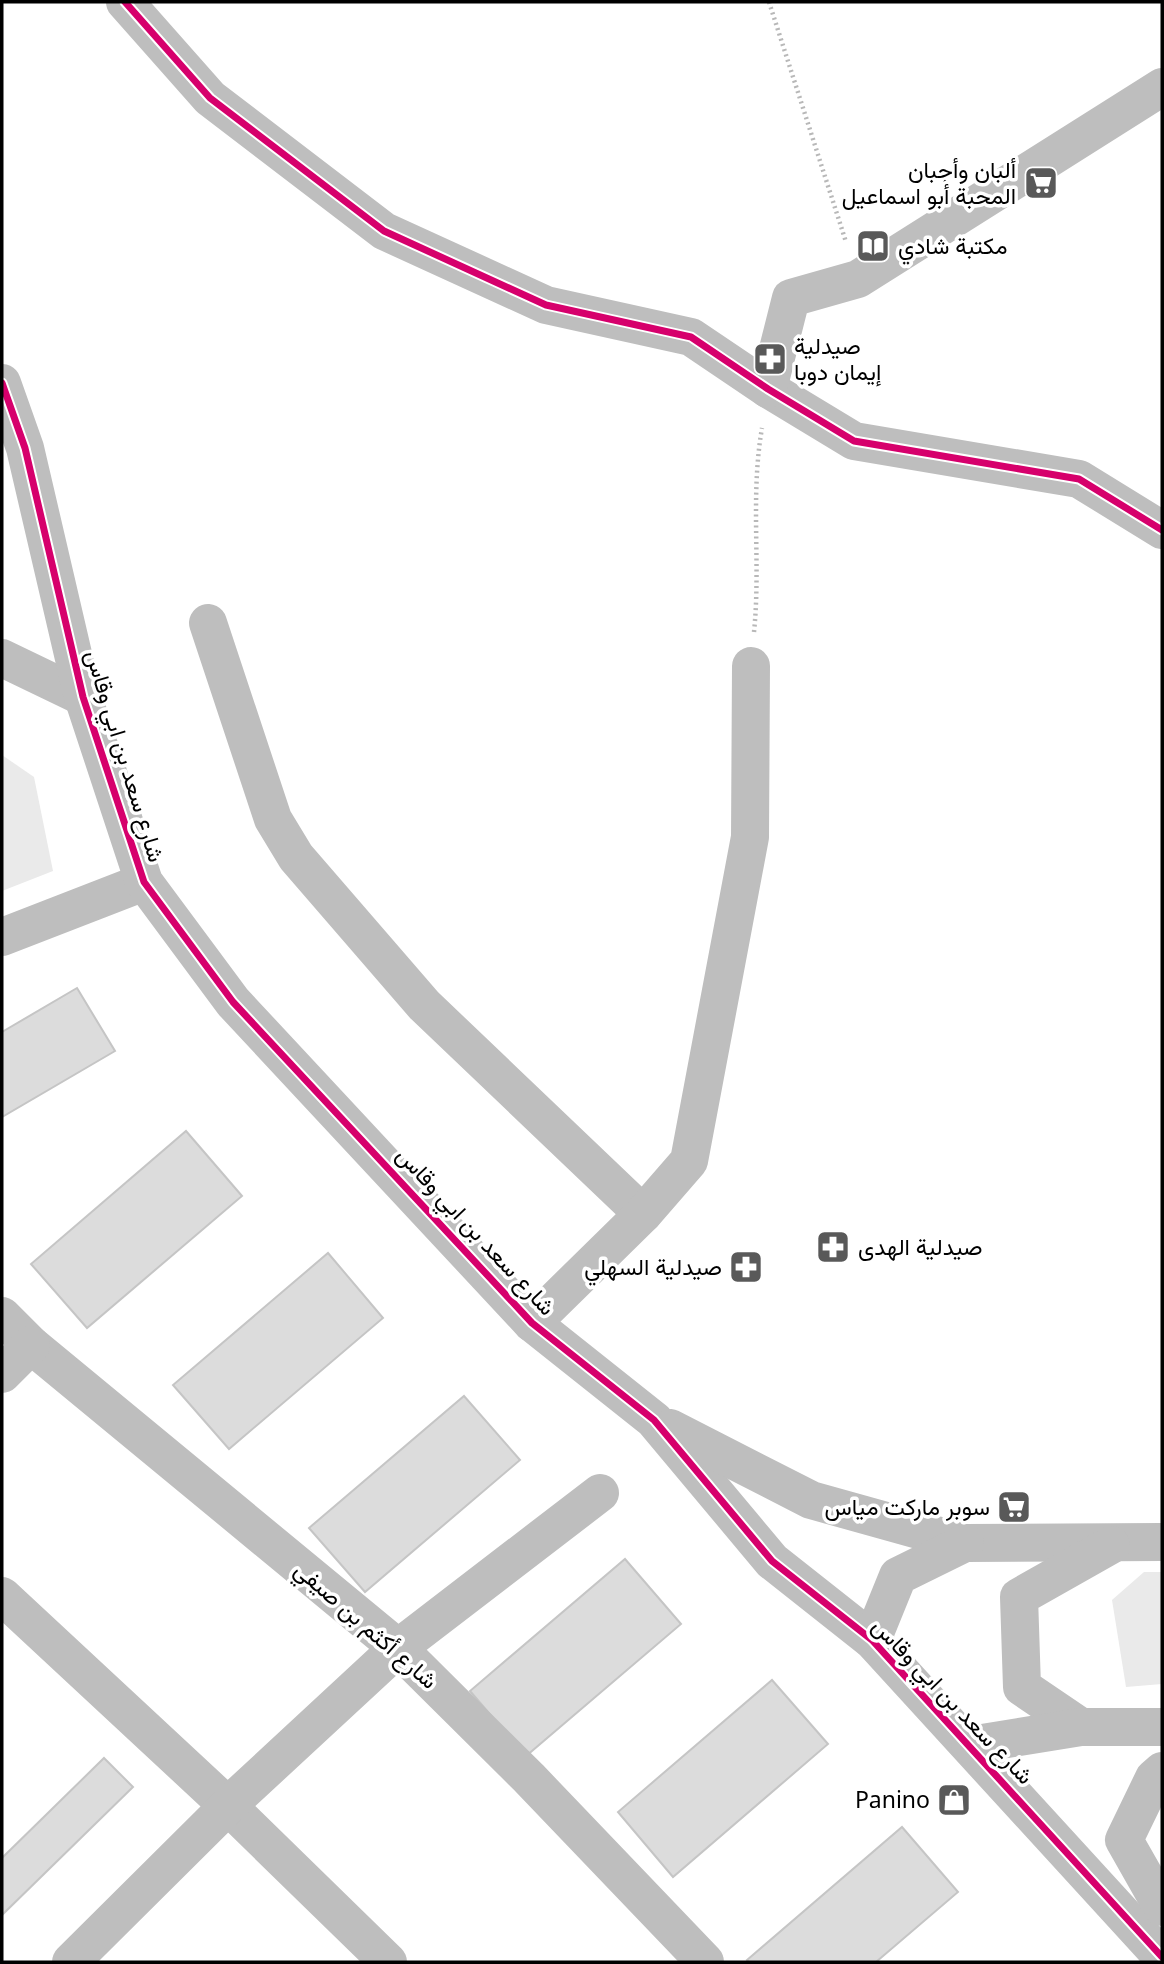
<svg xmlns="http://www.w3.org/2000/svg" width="1164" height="1964" viewBox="0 0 1164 1964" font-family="'Noto Sans',Vazirmatn,sans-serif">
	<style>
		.green { fill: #eaeaea }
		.building { fill: #dcdcdc; stroke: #c5c5c5; stroke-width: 2 }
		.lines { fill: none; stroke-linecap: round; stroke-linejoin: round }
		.path { stroke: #b8b8b8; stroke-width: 4.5; stroke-dasharray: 2 3.5; stroke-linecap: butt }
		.minor { stroke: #bebebe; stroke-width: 38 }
		.tertiary { stroke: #bebebe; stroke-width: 38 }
		.cycleway-casing { stroke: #fff; stroke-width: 11 }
		.cycleway { stroke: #d6006c; stroke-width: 7 }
		.labels { text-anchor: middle; stroke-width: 7; stroke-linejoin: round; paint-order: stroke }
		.poi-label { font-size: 23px; fill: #000; stroke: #fff; text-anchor: end }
		.street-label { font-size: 23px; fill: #000; stroke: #fff }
	</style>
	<rect width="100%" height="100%" fill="#fff"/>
	<g class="green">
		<path d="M2,755l32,22 19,94 -51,20z"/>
		<path d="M1144,1572h18v112l-36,3 -14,-87z"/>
	</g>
	<g class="building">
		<path d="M77,988l38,63 -113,66v-85z"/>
		<path d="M186,1131l56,65 -155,132 -56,-64z"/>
		<path d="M328,1253l55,65 -154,131 -56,-64z"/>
		<path d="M464,1396l56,64 -155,132 -56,-64z"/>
		<path d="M625,1559l56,65 -155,132 -56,-65z"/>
		<path d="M772,1680l56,64 -155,133 -55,-65z"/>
		<path d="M104,1758l29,29 -131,128v-57z"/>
		<path d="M902,1827l56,65 -82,70h-127l-2,-2z"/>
	</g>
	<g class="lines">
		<g class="path">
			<path d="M769,2l77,240"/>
			<path d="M754,632c7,-69 -4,-135 8,-204"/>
		</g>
		<g class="minor">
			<path d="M125,2l85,96 174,133 162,74 145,32 77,52 86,52 225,38 83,51"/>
			<path d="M768,389l23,-91 67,-19 304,-192"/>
			<path d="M208,623l65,196 23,38 128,148 219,209"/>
			<path d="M2,658l81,39"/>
			<path d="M2,937l142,-55"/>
			<path d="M2,1316l29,29 367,303 131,130 176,184"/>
			<path d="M532,1323l111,-109 46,-53 61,-324 1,-171"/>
			<path d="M2,1374l29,-29"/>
			<path d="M2,1596l226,210 160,156"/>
			<path d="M71,1962l164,-163 163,-151 202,-155"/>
		</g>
		<g class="tertiary">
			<path d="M2,383l23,65 58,249 61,185 89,120 299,321 122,97 118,141 100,79 290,317"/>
			<path d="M670,1428l141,72 154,43 197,-1"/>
			<path d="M872,1640l26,-64 67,-33"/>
			<path d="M1081,1727l-59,-40 -3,-90 92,-52"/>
			<path d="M970,1745l111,-18h81"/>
			<path d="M1162,1771l-8,7 -30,62 38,67"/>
		</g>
		<defs>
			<g id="cycleway">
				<path d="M125,2l85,96 174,133 162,74 145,32 77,52 86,52 225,38 83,51"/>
				<path d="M2,383l23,65 58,249 61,185 89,120 299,321 122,97 118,141 100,79 290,317"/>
			</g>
		</defs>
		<use href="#cycleway" class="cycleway-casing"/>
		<use href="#cycleway" class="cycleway"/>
	</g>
	<defs>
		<symbol id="supermarket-square" viewBox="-11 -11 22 22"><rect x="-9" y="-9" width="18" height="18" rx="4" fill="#595959" stroke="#fff"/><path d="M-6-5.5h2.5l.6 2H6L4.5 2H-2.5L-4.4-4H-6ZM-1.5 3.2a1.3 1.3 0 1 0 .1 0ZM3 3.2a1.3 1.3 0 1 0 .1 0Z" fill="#fff"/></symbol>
		<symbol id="library-square" viewBox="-11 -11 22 22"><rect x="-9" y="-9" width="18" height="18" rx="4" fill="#595959" stroke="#fff"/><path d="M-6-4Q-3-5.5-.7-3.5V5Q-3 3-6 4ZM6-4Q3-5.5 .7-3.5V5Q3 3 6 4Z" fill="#fff"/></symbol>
		<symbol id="pharmacy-square" viewBox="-11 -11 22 22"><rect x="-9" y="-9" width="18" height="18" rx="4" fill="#595959" stroke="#fff"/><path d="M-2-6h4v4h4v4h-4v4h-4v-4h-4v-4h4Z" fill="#fff"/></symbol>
		<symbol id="shop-square" viewBox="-11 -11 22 22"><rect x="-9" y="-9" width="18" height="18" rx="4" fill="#595959" stroke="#fff"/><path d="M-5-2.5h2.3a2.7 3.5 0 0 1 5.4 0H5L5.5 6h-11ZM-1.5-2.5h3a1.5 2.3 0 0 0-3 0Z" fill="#fff"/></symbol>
	</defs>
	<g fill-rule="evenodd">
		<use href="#supermarket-square" x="1022" y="164" width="38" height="38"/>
		<use href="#library-square" x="854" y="227" width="38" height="38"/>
		<use href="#pharmacy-square" x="751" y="340" width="38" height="38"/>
		<use href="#pharmacy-square" x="814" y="1228" width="38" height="38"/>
		<use href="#pharmacy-square" x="727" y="1248" width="38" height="38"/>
		<use href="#supermarket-square" x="995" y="1488" width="38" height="38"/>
		<use href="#shop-square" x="935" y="1781" width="38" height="38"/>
	</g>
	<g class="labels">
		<g class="poi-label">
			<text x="1016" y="178">ألبان وأجبان<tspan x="1016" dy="26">المحبة أبو اسماعيل</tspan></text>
			<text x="898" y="254" text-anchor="start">مكتبة شادي</text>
			<text x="794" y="354" text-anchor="start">صيدلية<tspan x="794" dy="26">إيمان دوبا</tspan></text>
			<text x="858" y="1255" text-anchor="start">صيدلية الهدى</text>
			<text x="722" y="1275">صيدلية السهلي</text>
			<text x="990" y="1515">سوبر ماركت مياس</text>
			<text x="930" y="1808">Panino</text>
		</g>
		<g class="street-label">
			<text transform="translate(125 756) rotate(73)" y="8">شارع سعد بن ابي وقاس</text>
			<text transform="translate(476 1231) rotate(47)" y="8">شارع سعد بن ابي وقاس</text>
			<text transform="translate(366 1625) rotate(41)" y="8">شارع أكثم بن صيفي</text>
			<text transform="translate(953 1701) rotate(46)" y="8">شارع سعد بن ابي وقاس</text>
		</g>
	</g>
	<rect width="1164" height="1964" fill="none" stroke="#000000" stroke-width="7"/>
</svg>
